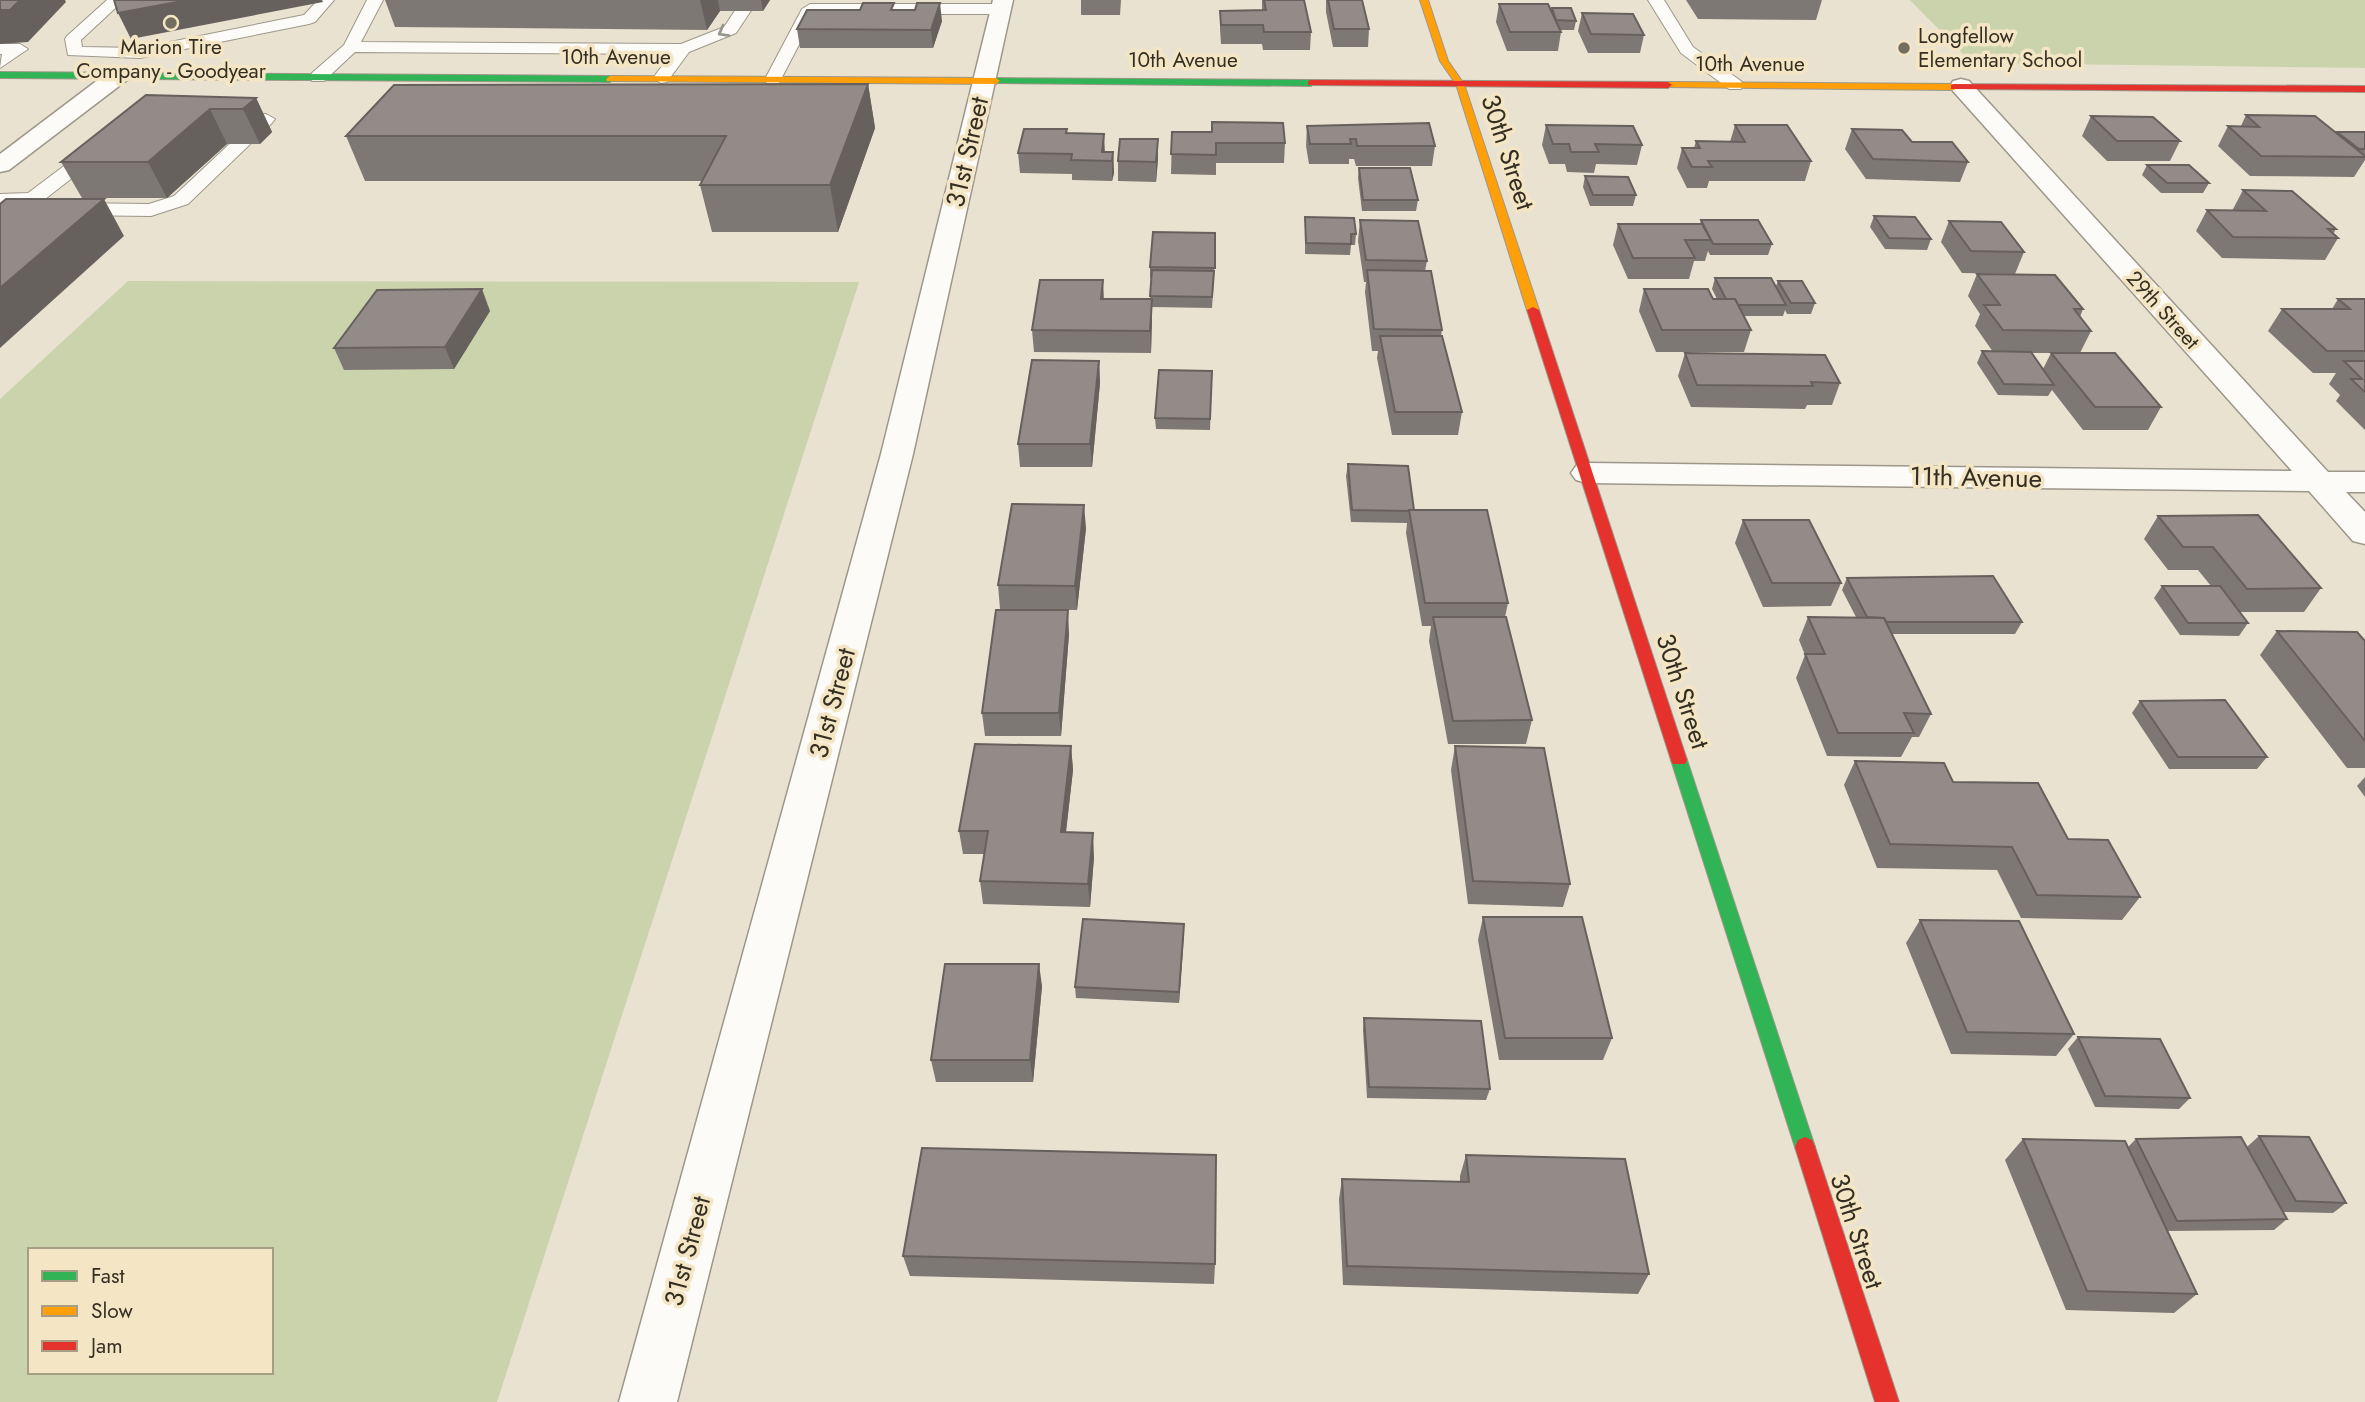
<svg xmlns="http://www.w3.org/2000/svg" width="2365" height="1402" viewBox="0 0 2365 1402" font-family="Jost,sans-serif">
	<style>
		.green { fill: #cad3ac; fill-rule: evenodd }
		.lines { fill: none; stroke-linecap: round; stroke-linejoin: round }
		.lane-casing { stroke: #9d978a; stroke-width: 2 }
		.street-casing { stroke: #9d978a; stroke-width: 3 }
		.fast-casing { stroke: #9d978a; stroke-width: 2 }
		.slow-casing { stroke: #9d978a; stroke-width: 2 }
		.jam-casing { stroke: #9d978a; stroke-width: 2 }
		.lane { fill: #fcfbf8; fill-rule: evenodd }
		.street { fill: #fcfbf8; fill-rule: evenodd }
		.fast { fill: #30b455; fill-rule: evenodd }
		.slow { fill: #ff9f0a; fill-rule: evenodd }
		.jam { fill: #e5322d; fill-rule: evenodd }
		.wall { fill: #7e7874; fill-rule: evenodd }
		.shaded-wall { fill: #67615e }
		.building { fill: #938b87; stroke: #67615e; stroke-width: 2 }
		.oneway { stroke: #98958d }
		.poi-dot { fill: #746e5f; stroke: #f4e6c5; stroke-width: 2.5 }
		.labels { text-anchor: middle; stroke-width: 7; stroke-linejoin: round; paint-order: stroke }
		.far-poi-label { font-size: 21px; fill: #342f22; stroke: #f4e6c5; text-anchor: start }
		.far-street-label { font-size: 21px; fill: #342f22; stroke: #f4e6c5 }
		.street-label { font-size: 26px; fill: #342f22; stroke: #f4e6c5 }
	</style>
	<rect width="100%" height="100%" fill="#eae2d0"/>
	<g class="green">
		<path d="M1910,0h455v68l-393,-5z"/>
		<path d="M128,281l731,1 -362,1120h-497v-1003zM30,1250h241v122h-241z"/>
	</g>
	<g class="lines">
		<defs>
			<g id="lane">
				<path d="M107,0h17l-43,40 1,7 58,1 164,-33 14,-15h16l-19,22 -6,2 -169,34 -72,-3 -3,-16 2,-3z"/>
				<path d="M367,0h16l-22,42 320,2 43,-17 18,-27h16l-22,33 -47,19 -22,30 -6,1 -8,-5 18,-24 -316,-2 -31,29h-12l-2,-4 2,-4 32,-28z"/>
				<path d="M1648,0h16l29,47 48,34 2,4 -2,4h-12l-48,-36z"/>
				<path d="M810,4h191l8,5 -8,5h-186l-36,69h-12l-2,-4 37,-70z"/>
				<path d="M0,44h20l8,5 -28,19 2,-14h-2z"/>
				<path d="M266,114l9,5 -3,4 -84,81 -37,12 -81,-1 -10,-6 10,-6 79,1 25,-8 80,-75 1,-6z"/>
				<path d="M98,144l6,1 3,4 -3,4 -64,50 -40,3v-12l28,-1 64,-48z"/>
			</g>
			<g id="street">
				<path d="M993,0h20l-100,454 -236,948h-58l262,-948z"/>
				<path d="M119,68l8,2 3,5 -3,5 -118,90 -9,2v-18l111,-84z"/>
				<path d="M1961,79l8,2 359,391h37v20h-19l19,20v32l-12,-3 -44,-50 -722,-8 -11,-3 -5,-7 5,-7 11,-3 705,8 -339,-380 -3,-5 3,-5z"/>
			</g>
			<g id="fast">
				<path d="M0,72l610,4 4,3 -4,3 -610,-4z"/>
				<path d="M996,78l315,2 4,3 -4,3 -318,-3 -1,-2z"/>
				<path d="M1679,754l6,2 2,4 128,387 -3,7 -7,3 -7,-3 -3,-7 -124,-387 2,-4z"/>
			</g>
			<g id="slow">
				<path d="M1420,0h8l20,61 16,23 75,226 -2,2 -10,-2 -71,-226 -16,-23z"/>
				<path d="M610,76l386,2 4,3 -4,3 -389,-3 -1,-2z"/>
				<path d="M1668,82l286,2 5,3 -5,3 -289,-3 -1,-2z"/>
			</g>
			<g id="jam">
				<path d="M1311,80l357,2 4,3 -4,3 -360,-3v-4z"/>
				<path d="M1954,84l411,2v6l-414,-3v-4z"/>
				<path d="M1533,307l6,3 148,450 -2,4h-12l-2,-4 -144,-450z"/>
				<path d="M1805,1137l7,3 3,7 84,255h-24l-80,-255 3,-7z"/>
			</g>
		</defs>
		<use href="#lane" class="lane-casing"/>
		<use href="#street" class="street-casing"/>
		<use href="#fast" class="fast-casing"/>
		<use href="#slow" class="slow-casing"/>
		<use href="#jam" class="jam-casing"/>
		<use href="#lane" class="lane"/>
		<use href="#street" class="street"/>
		<use href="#fast" class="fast"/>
		<use href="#slow" class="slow"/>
		<use href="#jam" class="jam"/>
	</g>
	<g class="wall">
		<path d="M385,0h385l-7,11h-43l-13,19 -312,-3z"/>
		<path d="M1081,0h40l-1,15h-39z"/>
		<path d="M1262,0h42l7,32 -1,18h-47l-1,-6h-41l-1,-15v-18l42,-1z"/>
		<path d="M1326,0h36l7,29 -1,18h-35l-7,-35z"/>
		<path d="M1686,0h136l-6,20 -118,-1z"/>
		<path d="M1499,4l52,7 1,-3 24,13 -2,9h-14l1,2 -3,19h-51l-11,-29z"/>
		<path d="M895,10l47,11 -9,27h-133l-3,-19z"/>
		<path d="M1582,13l62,22 -4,18h-52l-10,-22z"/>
		<path d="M868,84l7,44 -37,104h-126l-12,-47 3,-4h-338l-19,-45z"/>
		<path d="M146,95l110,3 16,34 -12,12h-33l-60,54h-85l-21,-36z"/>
		<path d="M2246,115l90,18 1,-1h28v28l-11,17 -104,-1 -32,-30 10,-20h13z"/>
		<path d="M2091,116l89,25 -10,20h-63l-25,-25z"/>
		<path d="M1546,125l96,20 -5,20 -41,-1 -2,9 -27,-1 -2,-8h-16l-7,-19z"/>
		<path d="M1735,125l76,36 -6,20h-96l-2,7h-20l-10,-20 5,-20h12l2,-7 34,1z"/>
		<path d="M1307,126l128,20 -3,20h-76l-2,-7h-5v5h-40l-3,-18z"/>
		<path d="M1067,129v4l38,19h8l1,21 -2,8 -40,-1v-6l-52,-1 -2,-20z"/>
		<path d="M1852,129l60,13 56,20 -8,20 -94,-3 -21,-30z"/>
		<path d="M1172,132l113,11 -1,20h-68v12l-45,-1z"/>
		<path d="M1158,159l-2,23 -38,-1v-20z"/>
		<path d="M2147,165l62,18 -6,10h-42l-19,-18z"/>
		<path d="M1359,168l59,32 -2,11h-54l-4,-33z"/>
		<path d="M1585,176l51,19 -3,11h-43l-7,-19z"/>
		<path d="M2243,190l93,39 -3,5 5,4 -13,22 -103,-2 -26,-27 11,-21 25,1z"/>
		<path d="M1874,216l57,23 -4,11 -42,-1 -15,-22z"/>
		<path d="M1305,217l51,17 -1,11h-4l-1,10 -45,-1z"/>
		<path d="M1360,220l67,41 -2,10 17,59 -1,6 21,76 -4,23h-66l-15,-77 1,-7h-6l-7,-59 1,-10h-2l-6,-41z"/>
		<path d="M1701,220l71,24 -4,11h-58l-2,-4 -3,10h-11l-5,18h-61l-15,-34 5,-21h82z"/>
		<path d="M1949,221l75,31 -9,22 -53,-1 -21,-31z"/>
		<path d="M1215,233l-1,46 -2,29 -60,-1 -1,46 -117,-1 -2,-22 118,-31 2,-21h-2v-11z"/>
		<path d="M1977,274l106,35 -3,8 11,14 -11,22 81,54 -13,23h-65l-31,-40 -4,6 -50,-1 -21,-32 5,-12 11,1 -18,-26 5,-12 -12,-18zM2031,353h35h-15l-8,16z"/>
		<path d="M1715,278l61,8 2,-5 37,22 -4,11h-24l-2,-4 -2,6h-39l7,14 -7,22h-88l-17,-41 5,-22 73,10 -5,-10z"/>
		<path d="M2338,299h27v131l-29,-29 4,-6 -11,-11 7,-11h-23l-45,-42 14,-22h50z"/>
		<path d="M490,311l-36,58 -110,1 -10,-22z"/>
		<path d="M1685,353l155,30 -8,22h-25l-2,4 -114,-2 -13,-31z"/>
		<path d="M1099,361l1,22 -8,84h-72l-2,-23z"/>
		<path d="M1212,371l-2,59 -54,-1 -1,-11z"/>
		<path d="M1348,464l66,46 94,93 -3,14 27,103 -6,24h-78l-19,-103 2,-15h-9l-16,-93 1,-10 -56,-1 -5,-46z"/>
		<path d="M2158,516l163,72 -17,24h-65l9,11 -9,13 -59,-1 -26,-37 8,-12h49l-13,-16h-30l-24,-31z"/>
		<path d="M1743,520l98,63 -10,23 -68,1 -28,-64z"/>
		<path d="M1086,528l-9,82 -77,-1 -2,-24z"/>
		<path d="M1847,578l175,44 -7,12h-123l39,80 -12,23h-7l-11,20 -74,-1 -31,-78 9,-23 -6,-15 9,-23h48l-14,-27z"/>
		<path d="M2277,631l88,10v127h-18l-87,-113z"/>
		<path d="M1069,634l-8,102h-76l-3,-23z"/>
		<path d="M2140,701l127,56 -10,12h-88l-37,-56z"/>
		<path d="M1071,746l2,24 -7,63 28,24 -4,50 -107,-3 -3,-23 4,-27h-21l-4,-23z"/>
		<path d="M1455,746l115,138 -7,23 -95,-3 -17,-134z"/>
		<path d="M1855,761l98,21 115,57 72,58 -18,23 -101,-2 -24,-48 -120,-2 -33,-83z"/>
		<path d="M2365,777v20l-8,-11z"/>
		<path d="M1483,917l129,121 -9,22h-104l-21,-120z"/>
		<path d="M1920,920l154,114 -18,22 -105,-2 -45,-111z"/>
		<path d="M1184,924l-5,79 -103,-5 -1,-11z"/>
		<path d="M1042,986l-9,96h-97l-5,-22z"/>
		<path d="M1364,1018l126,71 -4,11 -119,-2 -4,-68z"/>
		<path d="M2078,1037l112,61 -11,11 -84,-2 -27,-58z"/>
		<path d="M2259,1136l87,67 -13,10 -50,-1 -36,-65z"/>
		<path d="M2023,1139l105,8 8,-8 151,80 -13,11 -106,1 29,63 -23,19 -108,-3 -61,-150z"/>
		<path d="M1466,1155l183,119 -11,20 -295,-9 -4,-86 3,-20 118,3v-6z"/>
		<path d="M903,1256l312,8 -1,20 -304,-8z"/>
	</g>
	<g class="shaded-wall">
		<path d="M20,0h45l1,2 -38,40 -28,2v-34z"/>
		<path d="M188,0h134l1,2 -192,37 -13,-26z"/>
		<path d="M700,0h18l2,11 -13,19z"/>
		<path d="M761,0h9l-7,11z"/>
		<path d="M940,3l2,18 -9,27 -2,-18z"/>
		<path d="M868,84l7,44 -37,104 -8,-47z"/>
		<path d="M256,98l16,34 -12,12 -17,-35z"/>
		<path d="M210,109l17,35 -60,54 -19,-36z"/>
		<path d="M1104,134l1,20 -3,-2z"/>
		<path d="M1158,139v20l-2,23v-20z"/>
		<path d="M1113,152l1,21 -2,8v-20z"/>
		<path d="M104,199l20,37 -124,112v-60z"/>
		<path d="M1103,280l1,22 -3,-3z"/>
		<path d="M482,289l8,22 -36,58 -9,-22z"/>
		<path d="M1152,299v22l-1,32 -1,-22z"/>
		<path d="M1099,361l1,22 -8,84 -2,-23z"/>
		<path d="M1084,505l2,23 -9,82 -2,-24z"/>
		<path d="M1068,610l1,24 -8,102 -2,-23z"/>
		<path d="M1071,746l2,24 -10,86 -2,-24z"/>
		<path d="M1093,833l1,24 -4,50 -2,-23z"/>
		<path d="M1184,924v11l-5,68v-11z"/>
		<path d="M1039,964l3,22 -9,96 -3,-22z"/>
	</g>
	<g class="building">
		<path d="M0,0h20l-10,10h-10z"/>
		<path d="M114,0h74l-70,13z"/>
		<path d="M1264,0h40l7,32h-47l-1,-7h-42l-1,-14 46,-1z"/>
		<path d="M1328,0h34l7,29h-35z"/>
		<path d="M863,3h31l-3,7h24l2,-7h23l-9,27 -134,-1 10,-19h53z"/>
		<path d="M1499,4h49l13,28h-51z"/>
		<path d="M1552,8h19l5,13 -20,-1z"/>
		<path d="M1582,13l51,1 11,21 -53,-1z"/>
		<path d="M868,84l-38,101h-130l26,-49h-380l48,-51z"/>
		<path d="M146,95l110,3 -13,11h-33l-62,53h-87z"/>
		<path d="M2246,115l69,1 50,40v1l-104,-1 -33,-30 31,1z"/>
		<path d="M2091,116l62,1 27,24h-63z"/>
		<path d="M1212,122l71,1 2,20h-69v12l-45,-1 1,-22h40z"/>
		<path d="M1429,123l6,23h-78l-1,-7h-6l1,5h-41l-3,-18z"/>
		<path d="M1546,125l87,1 9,19 -47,-1 4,8h-28l-2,-8h-16z"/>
		<path d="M1735,125h52l24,36h-103l4,6h-20l-10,-19h18l-4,-7 49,1z"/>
		<path d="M1024,129h43l-1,4 38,1 -2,18h11l-1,9 -41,-1 1,-6 -54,-1z"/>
		<path d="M1852,129l50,1 10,12h40l16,20 -95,-3z"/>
		<path d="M2337,132h28v17h-6z"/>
		<path d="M1120,139h38l-2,23 -38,-1z"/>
		<path d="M2147,165h42l20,18h-42z"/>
		<path d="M1359,168h51l8,32h-55z"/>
		<path d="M1585,176l43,1 8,18h-43z"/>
		<path d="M2243,190l49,1 44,38h-8l10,9 -105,-1 -26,-27 59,1z"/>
		<path d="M6,199h98l-104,89v-84z"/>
		<path d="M1874,216l41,1 16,22 -42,-1z"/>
		<path d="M1305,217l49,1 2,16h-5v10l-45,-1z"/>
		<path d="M1360,220l58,1 9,40 -61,-1z"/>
		<path d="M1701,220h57l14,24h-59z"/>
		<path d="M1949,221l52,1 23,30 -53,-1z"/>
		<path d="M1618,224h84l9,16h-26l10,18h-62z"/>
		<path d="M1153,232l62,1v35l-65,-1z"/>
		<path d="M1152,270l62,1 -2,26 -62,-1z"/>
		<path d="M1367,270l64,1 11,59 -68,-1z"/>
		<path d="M1977,274l78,1 28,34h-9l17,22 -88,-1 -19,-25h16z"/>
		<path d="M1715,278h56l15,27h-48l-3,-6h-9z"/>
		<path d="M1040,280h63l-2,19h51l-2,32 -118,-1z"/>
		<path d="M1778,281h24l13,22h-24z"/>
		<path d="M482,289l-37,58 -111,1 43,-58z"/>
		<path d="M1644,289h64l5,10h22l16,31h-89z"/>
		<path d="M2338,299h27v52h-38l-45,-42h68z"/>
		<path d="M1380,336h62l20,76h-67z"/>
		<path d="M1982,351l49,1 23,33 -50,-1z"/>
		<path d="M1685,353l140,2 15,28 -29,-1 2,4 -116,-1z"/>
		<path d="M2051,353h64l46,54h-66z"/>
		<path d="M1032,360l67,1 -9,83h-72z"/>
		<path d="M2344,361h21v31l-14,-13h11z"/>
		<path d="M1159,370l53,1 -2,48 -55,-1z"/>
		<path d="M1348,464l60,2 6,44h-5v1l-57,-1z"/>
		<path d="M1012,504l72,1 -9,81 -77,-1z"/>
		<path d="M1409,510h78l21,93h-83z"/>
		<path d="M2258,515l63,73 -74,1 -34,-42h-30l-25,-31z"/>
		<path d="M1743,520h66l32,63h-69z"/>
		<path d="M1993,576l29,46h-136l-2,-4 -17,-1 -20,-39z"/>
		<path d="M2162,586h58l28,37h-60z"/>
		<path d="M996,610h72l-9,103h-77z"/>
		<path d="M1433,617h73l26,103 -79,1z"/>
		<path d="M1808,617l76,1 47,96 -27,-1 10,20h-76l-33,-79h20z"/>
		<path d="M2277,631l80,1 8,9v100z"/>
		<path d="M2225,700l42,57h-89l-38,-56z"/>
		<path d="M975,744l96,2 -10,86 32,1 -5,51 -108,-3 8,-50h-29z"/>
		<path d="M1455,746l89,2 26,136 -97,-3z"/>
		<path d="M1855,761l89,2 9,19 85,1 30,56 40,1 32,57 -103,-2 -25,-48 -122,-3z"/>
		<path d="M1483,917h99l30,121h-107z"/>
		<path d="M1083,919l101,5 -5,68 -104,-5z"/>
		<path d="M1920,920l99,1 55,113 -107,-2z"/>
		<path d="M945,964h94l-9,96h-99z"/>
		<path d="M1364,1018l117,3 9,68 -121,-2z"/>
		<path d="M2078,1037l82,2 30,59 -85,-2z"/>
		<path d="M2259,1136l50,1 37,66 -50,-2z"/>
		<path d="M2241,1137l46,82 -110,2 -41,-82z"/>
		<path d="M2023,1139l102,2 72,153 -110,-3z"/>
		<path d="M922,1148l294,7 -1,109 -312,-8z"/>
		<path d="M1466,1155l159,4 24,115 -302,-8 -5,-87 127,3z"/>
	</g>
	<defs><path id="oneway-chevron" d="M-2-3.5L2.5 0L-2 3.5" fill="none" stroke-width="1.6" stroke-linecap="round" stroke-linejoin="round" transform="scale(1.75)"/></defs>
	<use class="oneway" href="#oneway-chevron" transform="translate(723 32) rotate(151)"/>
	<g class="poi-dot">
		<circle cx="171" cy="23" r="7"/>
		<circle cx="1904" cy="48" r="7"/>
	</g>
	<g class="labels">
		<g class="far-poi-label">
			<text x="1918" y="43">Longfellow<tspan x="1918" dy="24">Elementary School</tspan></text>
			<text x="171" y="54" text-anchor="middle">Marion Tire<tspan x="171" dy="24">Company - Goodyear</tspan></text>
		</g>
		<g class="far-street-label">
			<text x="616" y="64">10th Avenue</text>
			<text x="1183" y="67">10th Avenue</text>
			<text x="1750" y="71">10th Avenue</text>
			<text transform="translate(2163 310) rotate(48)" y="7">29th Street</text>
		</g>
		<g class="street-label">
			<text transform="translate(967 152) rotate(-77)" y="9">31st Street</text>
			<text transform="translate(1508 152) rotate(72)" y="9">30th Street</text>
			<text transform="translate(1976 477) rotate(1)" y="9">11th Avenue</text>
			<text transform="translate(1683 691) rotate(72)" y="9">30th Street</text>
			<text transform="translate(832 703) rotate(-75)" y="9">31st Street</text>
			<text transform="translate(1857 1231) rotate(72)" y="9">30th Street</text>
			<text transform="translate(687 1251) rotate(-75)" y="9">31st Street</text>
		</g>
	</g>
	<rect x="28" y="1248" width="245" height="126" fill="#f4e6c5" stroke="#a79d84" stroke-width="2"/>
	<rect x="42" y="1271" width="35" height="10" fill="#30b455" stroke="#a79d84" stroke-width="2"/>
	<text x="91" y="1283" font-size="21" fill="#342f22">Fast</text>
	<rect x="42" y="1306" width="35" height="10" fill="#ff9f0a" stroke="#a79d84" stroke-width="2"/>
	<text x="91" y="1318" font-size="21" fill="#342f22">Slow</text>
	<rect x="42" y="1341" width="35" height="10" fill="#e5322d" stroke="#a79d84" stroke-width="2"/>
	<text x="91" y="1353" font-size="21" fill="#342f22">Jam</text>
</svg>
